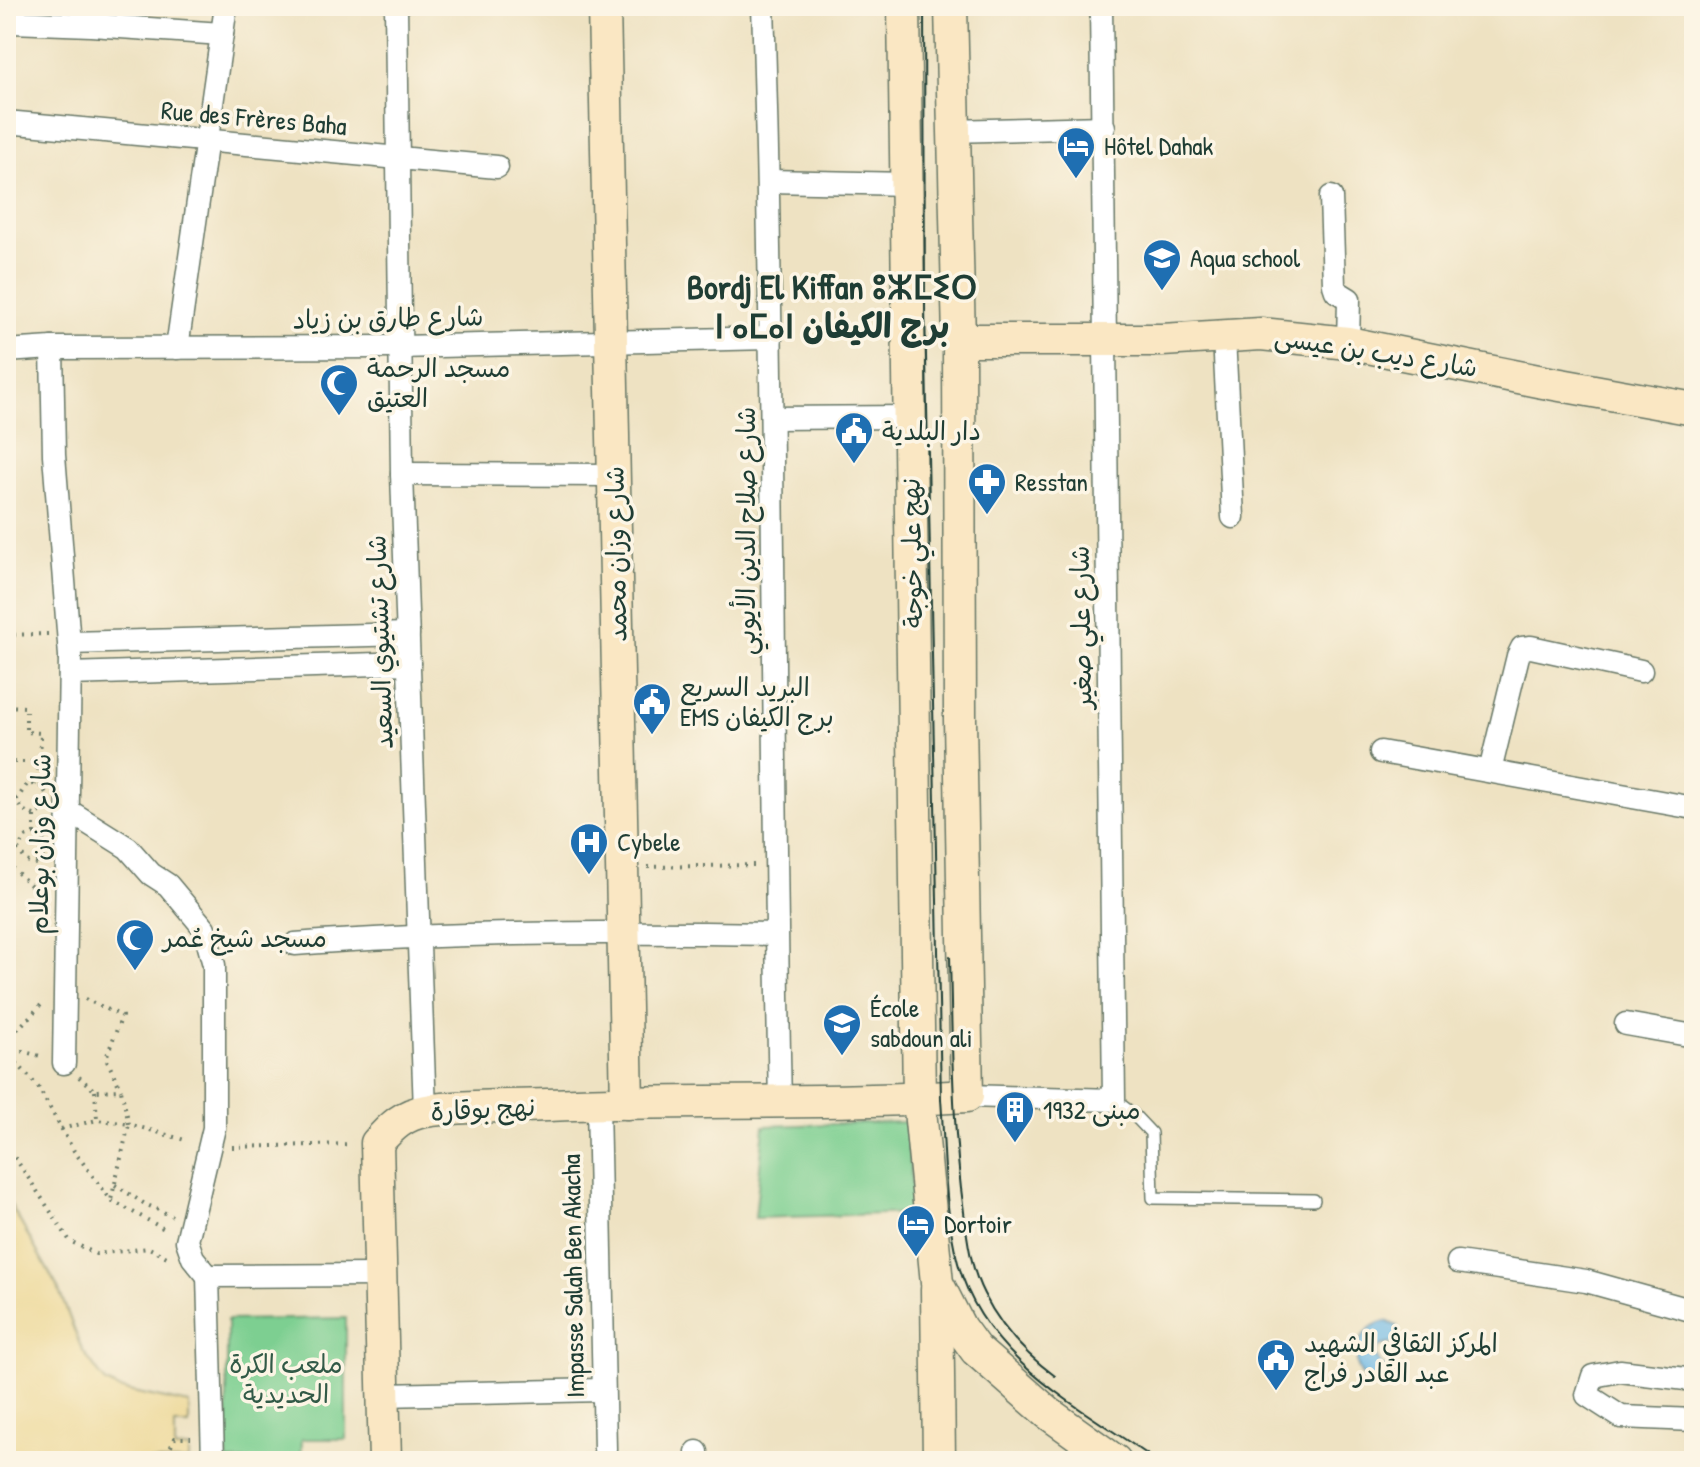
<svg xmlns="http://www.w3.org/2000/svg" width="1700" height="1467" viewBox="0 0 1700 1467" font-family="'Patrick Hand','Playpen Sans Arabic','Noto Sans Tifinagh',sans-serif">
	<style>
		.green { fill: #7dcf91; stroke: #4e8662; stroke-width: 2 }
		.sand { fill: #eeda9e; stroke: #868c69; stroke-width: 2 }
		.water { fill: #6cb7e5; stroke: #467a8c; stroke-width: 2 }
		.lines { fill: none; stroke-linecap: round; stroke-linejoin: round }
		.lane-casing { stroke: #677766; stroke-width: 14 }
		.street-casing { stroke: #677766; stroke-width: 25 }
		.secondary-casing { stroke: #677766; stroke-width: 35 }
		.path { stroke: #677766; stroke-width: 4; stroke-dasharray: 2 6; stroke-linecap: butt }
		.lane { stroke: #fff; stroke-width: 11 }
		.street { stroke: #fff; stroke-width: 22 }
		.secondary { stroke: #fae7c3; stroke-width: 32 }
		.tram { stroke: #1f3d34; stroke-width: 2 }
		.labels { text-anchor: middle; stroke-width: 7; stroke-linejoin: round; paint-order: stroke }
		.street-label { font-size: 26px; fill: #1f3d34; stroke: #fcf5e5 }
		.poi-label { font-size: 26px; fill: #1f3d34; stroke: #fcf5e5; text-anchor: start }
		.park-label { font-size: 26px; fill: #325a47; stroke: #fcf5e5 }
		.district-label { font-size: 34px; font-weight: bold; fill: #1f3d34; stroke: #fcf5e5 }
	</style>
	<rect width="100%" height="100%" fill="#fcf5e5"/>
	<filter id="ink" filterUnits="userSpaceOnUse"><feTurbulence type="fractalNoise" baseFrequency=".0125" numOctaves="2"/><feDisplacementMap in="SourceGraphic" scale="16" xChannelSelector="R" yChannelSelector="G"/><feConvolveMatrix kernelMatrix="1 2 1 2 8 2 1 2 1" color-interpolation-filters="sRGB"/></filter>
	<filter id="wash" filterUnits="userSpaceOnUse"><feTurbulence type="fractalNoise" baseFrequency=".006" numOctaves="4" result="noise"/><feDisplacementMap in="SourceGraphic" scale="32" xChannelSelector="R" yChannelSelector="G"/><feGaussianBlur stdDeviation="1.8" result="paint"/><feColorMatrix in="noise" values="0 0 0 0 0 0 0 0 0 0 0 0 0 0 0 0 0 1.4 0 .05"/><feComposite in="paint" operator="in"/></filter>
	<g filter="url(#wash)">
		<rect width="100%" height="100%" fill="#eee2c2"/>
		<g class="green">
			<path d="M906,1122l8,91 -159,5 9,-92z"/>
			<path d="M346,1318v121h-44l-1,22h-74v-141z"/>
		</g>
		<path class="sand" d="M6,1197l52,91 24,62 24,33 13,6 70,15v21h-14v24l14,-1v13h-183z"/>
		<path class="water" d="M1386,1321l11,5 2,6 -5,11 -14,3 -5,9 7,11 15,5v12l-11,7c-39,-5 -39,-61 0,-69z"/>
	</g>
	<g filter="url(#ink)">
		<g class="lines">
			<defs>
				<path id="lane" d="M1114,1100l19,14 18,19 2,65 161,2"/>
				<g id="street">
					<path d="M396,6l6,468 23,637"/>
					<path d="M763,6c12,366 9,731 17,1097"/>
					<path d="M11,22l80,3 131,9"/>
					<path d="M6,122l491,45"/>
					<path d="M952,131l152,-4"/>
					<path d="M769,181l138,3"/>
					<path d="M1331,197l3,88 2,6 13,8 -1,44"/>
					<path d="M1224,337l9,180"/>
					<path d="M52,348l2,107 16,201 -6,407"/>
					<path d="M177,348l49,-342"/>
					<path d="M6,351l46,-3 348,-1 371,-9"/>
					<path d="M773,418l137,-1"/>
					<path d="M402,474l212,1"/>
					<path d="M70,643l338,-9"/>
					<path d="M70,674l339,-11"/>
					<path d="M1381,752l313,56"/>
					<path d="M1490,771l28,-115 4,-8 9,-1 110,24"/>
					<path d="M69,811l59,37 23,26 17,11 36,43 10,37v163l-27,113 6,17 15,18"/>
					<path d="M295,944c160,-12 320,-13 481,-10"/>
					<path d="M1626,1024l68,12"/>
					<path d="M967,1096l147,4 -13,-1094"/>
					<path d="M598,1103l7,346"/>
					<path d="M1458,1262l128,19 108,30"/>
					<path d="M1694,1380l-74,-9 -27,5 -6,19 34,22 73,3"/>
					<path d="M383,1395l220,-5"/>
					<path d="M697,1452v9"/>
					<path d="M213,1461l-5,-185 171,-1"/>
				</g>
				<g id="secondary">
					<path d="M604,6l23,1097"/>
					<path d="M904,6l15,1094 18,183 23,45 16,22 72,63 67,48"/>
					<path d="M959,340h203l99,-6 87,9 190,38 156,28"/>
					<path d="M937,1290l2,171"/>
					<path d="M385,1461l-8,-318c14,-16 27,-29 49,-32 38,-6 83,-4 122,-6 140,-6 280,0 419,-9l-7,-376 -1,-380 -8,-334"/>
				</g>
			</defs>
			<use href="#lane" class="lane-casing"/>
			<use href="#street" class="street-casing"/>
			<use href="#secondary" class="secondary-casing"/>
			<g class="path">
				<path d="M6,635l42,-1"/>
				<path d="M6,706l20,1v25l15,1 -1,29 -5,23"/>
				<path d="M6,762h34"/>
				<path d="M6,797l11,2"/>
				<path d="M34,815l-12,-5 -5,-11 11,-16 13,3 5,7"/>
				<path d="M34,834v-19l13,-6"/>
				<path d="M6,847l12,2"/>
				<path d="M6,862l35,33"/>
				<path d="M37,864l-11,-3 -8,-12 7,-12 15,-5 4,10"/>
				<path d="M648,867l107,-2"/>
				<path d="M43,895l-6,-31 8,-11"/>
				<path d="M85,999l37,17 -16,42 15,32"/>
				<path d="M6,1041l35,-36"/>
				<path d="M6,1047l38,10"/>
				<path d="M6,1051l32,36 36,64 37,49 55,30"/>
				<path d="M79,1077l16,14 26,-1 8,34 59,17"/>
				<path d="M95,1091l2,29 32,4 -18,76"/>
				<path d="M61,1129l36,-9"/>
				<path d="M6,1144l64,97 26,13 53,-6 20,10"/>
				<path d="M232,1147l119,-3"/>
				<path d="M115,1185l30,19 27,12"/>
				<path d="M164,1461l11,-23h16"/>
			</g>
			<use href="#lane" class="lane"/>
			<use href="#street" class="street"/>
			<use href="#secondary" class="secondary"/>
			<g class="tram">
				<path d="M924,6l1,301 16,792c4,53 3,112 17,164 27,98 121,143 199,198"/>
				<path d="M950,956c2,85 2,171 14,256 3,27 7,57 20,82 17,34 41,60 71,82"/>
			</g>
		</g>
	</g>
	<defs>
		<symbol id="hotel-pin" viewBox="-11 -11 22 30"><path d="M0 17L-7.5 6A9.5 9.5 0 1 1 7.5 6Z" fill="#1f6fb2" stroke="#fcf5e5"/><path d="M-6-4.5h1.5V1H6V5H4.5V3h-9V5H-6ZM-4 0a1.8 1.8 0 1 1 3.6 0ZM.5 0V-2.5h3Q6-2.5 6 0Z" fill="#fff"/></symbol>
		<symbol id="school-pin" viewBox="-11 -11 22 30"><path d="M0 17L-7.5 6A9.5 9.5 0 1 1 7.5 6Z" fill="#1f6fb2" stroke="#fcf5e5"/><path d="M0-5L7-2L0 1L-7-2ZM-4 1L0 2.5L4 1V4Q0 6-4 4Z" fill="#fff"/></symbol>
		<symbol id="mosque-pin" viewBox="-11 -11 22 30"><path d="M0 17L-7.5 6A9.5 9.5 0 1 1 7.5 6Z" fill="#1f6fb2" stroke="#fcf5e5"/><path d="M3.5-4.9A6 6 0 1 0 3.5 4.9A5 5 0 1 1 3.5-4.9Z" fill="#fff"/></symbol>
		<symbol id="civic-pin" viewBox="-11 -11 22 30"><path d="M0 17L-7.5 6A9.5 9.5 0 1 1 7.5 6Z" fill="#1f6fb2" stroke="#fcf5e5"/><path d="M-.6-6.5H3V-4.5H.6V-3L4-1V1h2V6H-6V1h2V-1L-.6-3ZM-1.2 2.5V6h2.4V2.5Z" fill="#fff"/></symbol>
		<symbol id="pharmacy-pin" viewBox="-11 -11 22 30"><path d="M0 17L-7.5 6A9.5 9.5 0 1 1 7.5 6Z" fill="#1f6fb2" stroke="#fcf5e5"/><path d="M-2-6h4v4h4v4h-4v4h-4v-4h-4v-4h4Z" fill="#fff"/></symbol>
		<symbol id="hospital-pin" viewBox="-11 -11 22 30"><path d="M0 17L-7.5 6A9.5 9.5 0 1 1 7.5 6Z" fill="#1f6fb2" stroke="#fcf5e5"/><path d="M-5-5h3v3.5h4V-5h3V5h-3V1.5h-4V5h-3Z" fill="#fff"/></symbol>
		<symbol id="university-pin" viewBox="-11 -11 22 30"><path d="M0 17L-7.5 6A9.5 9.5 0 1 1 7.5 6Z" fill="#1f6fb2" stroke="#fcf5e5"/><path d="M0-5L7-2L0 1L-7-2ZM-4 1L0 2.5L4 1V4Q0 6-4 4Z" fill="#fff"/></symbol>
		<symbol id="building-pin" viewBox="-11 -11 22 30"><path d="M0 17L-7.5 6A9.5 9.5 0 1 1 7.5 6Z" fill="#1f6fb2" stroke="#fcf5e5"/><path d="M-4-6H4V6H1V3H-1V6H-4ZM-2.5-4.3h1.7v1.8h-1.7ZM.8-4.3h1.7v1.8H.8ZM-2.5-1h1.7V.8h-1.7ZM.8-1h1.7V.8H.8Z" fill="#fff"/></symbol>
	</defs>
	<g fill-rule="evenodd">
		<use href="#hotel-pin" x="1054" y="124" width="44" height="60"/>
		<use href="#school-pin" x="1140" y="236" width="44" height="60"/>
		<use href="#mosque-pin" x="317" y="361" width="44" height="60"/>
		<use href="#civic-pin" x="832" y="409" width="44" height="60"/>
		<use href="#pharmacy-pin" x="965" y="460" width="44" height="60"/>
		<use href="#civic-pin" x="630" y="680" width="44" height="60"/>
		<use href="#hospital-pin" x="567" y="820" width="44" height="60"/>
		<use href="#mosque-pin" x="113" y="916" width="44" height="60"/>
		<use href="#university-pin" x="820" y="1001" width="44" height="60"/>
		<use href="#building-pin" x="993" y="1088" width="44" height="60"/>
		<use href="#hotel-pin" x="894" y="1202" width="44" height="60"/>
		<use href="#civic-pin" x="1254" y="1336" width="44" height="60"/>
	</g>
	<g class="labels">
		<g class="street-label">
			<text transform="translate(254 118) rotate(5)" y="9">Rue des Frères Baha</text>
			<text transform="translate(388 318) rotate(-1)" y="9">شارع طارق بن زياد</text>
			<text transform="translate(1376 352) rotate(9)" y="9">شارع ديب بن عيسى</text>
			<text transform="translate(746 531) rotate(-90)" y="9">شارع صلاح الدين الأيوبي</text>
			<text transform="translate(912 553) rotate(-91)" y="9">نهج علي خوجة</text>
			<text transform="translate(616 554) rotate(-91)" y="9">شارع وزان محمد</text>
			<text transform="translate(1081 627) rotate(-91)" y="9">شارع علي صغير</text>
			<text transform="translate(380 642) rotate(-92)" y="9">شارع تشتيوي السعيد</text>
			<text transform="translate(40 844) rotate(-89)" y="9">شارع وزان بوعلام</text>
			<text transform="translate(483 1109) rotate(-3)" y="9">نهج بوقارة</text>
			<text transform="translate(573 1276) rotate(-91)" y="9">Impasse Salah Ben Akacha</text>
		</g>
		<g class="poi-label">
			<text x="1104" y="155">Hôtel Dahak</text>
			<text x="1190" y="267">Aqua school</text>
			<text x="367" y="377">مسجد الرحمة<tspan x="367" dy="30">العتيق</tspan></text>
			<text x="882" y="440">دار البلدية</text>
			<text x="1015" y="491">Resstan</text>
			<text x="680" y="696">البريد السريع<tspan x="680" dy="30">EMS برج الكيفان</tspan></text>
			<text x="617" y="851">Cybele</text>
			<text x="163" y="947">مسجد شيخ عُمر</text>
			<text x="870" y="1017">École<tspan x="870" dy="30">sabdoun ali</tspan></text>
			<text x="1043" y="1119">مبنى 1932</text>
			<text x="944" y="1233">Dortoir</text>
			<text x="1304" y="1352">المركز الثقافي الشهيد<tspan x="1304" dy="30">عبد القادر فراج</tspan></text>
		</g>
		<g class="park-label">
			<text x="286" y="1373">ملعب الكرة<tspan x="286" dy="30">الحديدية</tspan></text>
		</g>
		<g class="district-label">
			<text x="832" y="299">Bordj El Kiffan ⵓⵣⵎⵉⵔ<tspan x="832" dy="39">ⵏ ⴰⵎⴰⵏ برج الكيفان</tspan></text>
		</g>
	</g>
	<rect width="1700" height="1467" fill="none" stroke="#fcf5e5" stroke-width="32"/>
</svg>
